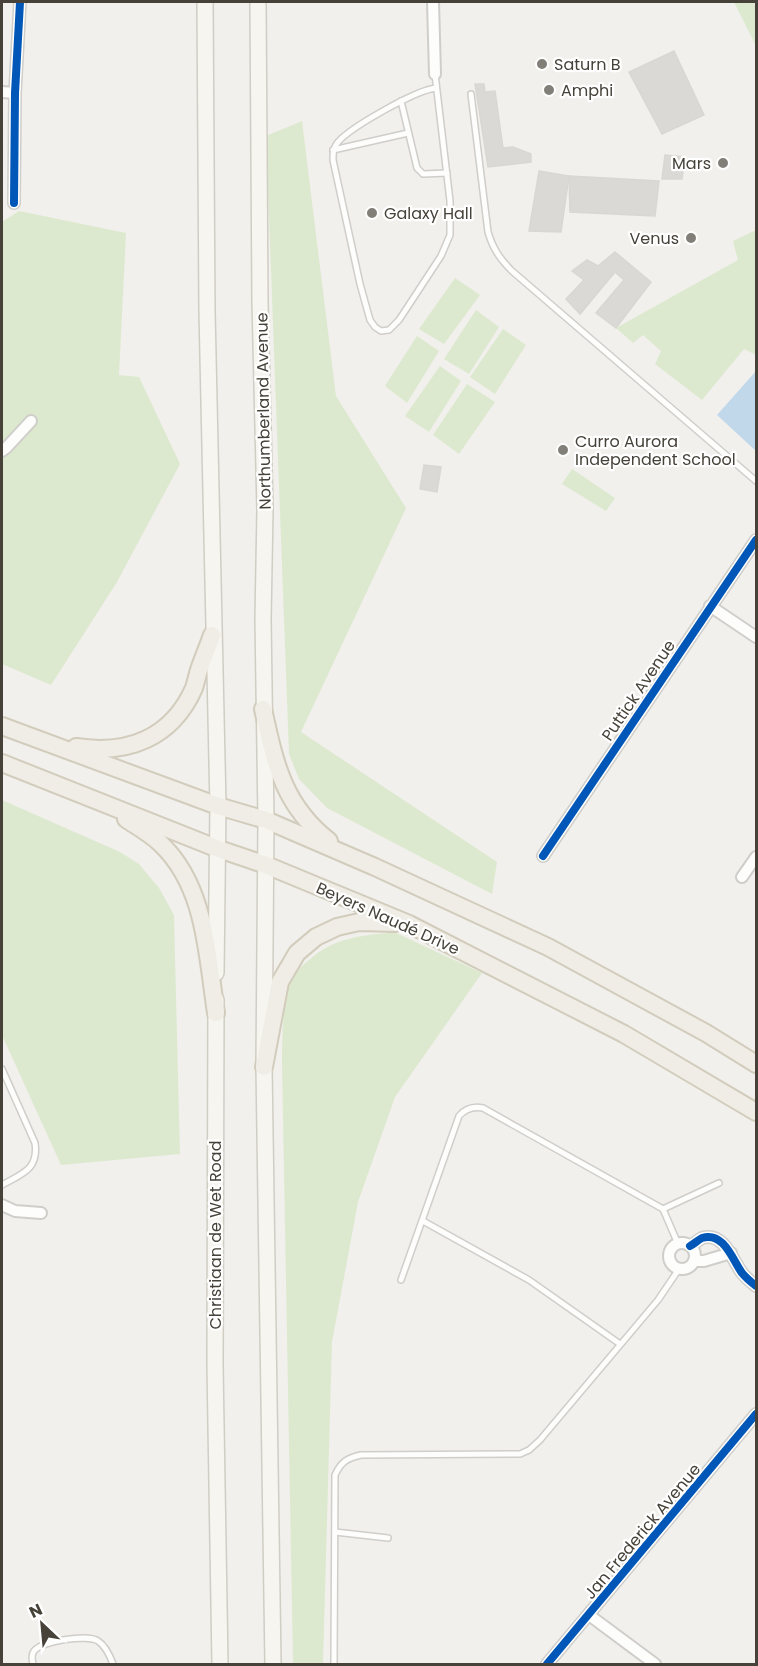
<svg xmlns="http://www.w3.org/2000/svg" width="758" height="1666" viewBox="0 0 758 1666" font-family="Poppins,sans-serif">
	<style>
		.green { fill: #dde9cf }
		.water { fill: #c1d8eb }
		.building { fill: #dbd9d5; stroke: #d9d7d2; stroke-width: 1.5 }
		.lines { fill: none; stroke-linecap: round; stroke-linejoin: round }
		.service-casing { stroke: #cfceca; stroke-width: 8 }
		.minor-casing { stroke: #cfceca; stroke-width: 14 }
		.secondary-casing { stroke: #d0cdc4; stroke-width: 18 }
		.primary-casing { stroke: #d2ccbc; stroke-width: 20 }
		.service { stroke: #fdfdfc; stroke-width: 5 }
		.minor { stroke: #fdfdfc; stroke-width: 10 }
		.secondary { stroke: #f6f5f0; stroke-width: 15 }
		.primary { stroke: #f0ede6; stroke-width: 16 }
		.cycleway-casing { stroke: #fff; stroke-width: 11 }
		.cycleway { stroke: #0057b8; stroke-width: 8 }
		.poi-dot { fill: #827f78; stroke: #fff; stroke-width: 2 }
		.labels { text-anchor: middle; stroke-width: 4.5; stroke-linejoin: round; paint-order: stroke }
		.poi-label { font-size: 16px; fill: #474239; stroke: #fff; text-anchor: start }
		.street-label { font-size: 16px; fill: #474239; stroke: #fff }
	</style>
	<rect width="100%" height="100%" fill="#f1f0ec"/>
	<g class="green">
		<path d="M734,2h22v44z"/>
		<path d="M302,121l34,275 70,112 -105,224 196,130 -5,32 -165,-86 -28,-29 -10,-25 -23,-618z"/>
		<path d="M19,211l107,22 -7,142 20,2 41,87 -63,118 -66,103 -49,-21v-442z"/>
		<path d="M756,230v125l-12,-6 -42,51 -47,-36 6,-13 -18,-16 -10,8 -17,-15 122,-68 -5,-19z"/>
		<path d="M455,278l25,17 -36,49 -25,-15z"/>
		<path d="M476,310l23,17 -30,47 -25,-15z"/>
		<path d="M503,329l23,16 -31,49 -25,-17z"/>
		<path d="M417,336l22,15 -32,52 -22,-17z"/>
		<path d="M440,366l21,15 -32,51 -24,-16z"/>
		<path d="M467,384l28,18 -36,52 -26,-19z"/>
		<path d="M572,469l43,29 -9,13 -44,-27z"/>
		<path d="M2,800l118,52 19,12 20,24 15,27 6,239 -119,11 -59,-130z"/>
		<path d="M394,932l88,41 -87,124 -37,105 -26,140 -9,322h-30l-11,-601c0,-22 0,-72 13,-90 3,-5 10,-9 14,-13 26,-23 52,-24 85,-28z"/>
	</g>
	<path class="water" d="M756,371v80l-39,-36z"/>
	<g class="building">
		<path d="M674,51l30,64 -42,19 -33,-62z"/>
		<path d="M475,84h9l1,8 10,-1 8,57 10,-1 18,7v8l-43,5z"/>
		<path d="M665,155l20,2 -3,22h-20z"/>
		<path d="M539,171l30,5 -8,56 -32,-1z"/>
		<path d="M569,176l90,5 -4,35 -85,-4z"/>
		<path d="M615,252l36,30 -35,46 -20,-15 28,-33 -9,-8 -35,42 -14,-15 18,-19 -12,-9 15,-11 11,6z"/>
		<path d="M424,465l17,2 -4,25 -17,-3z"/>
	</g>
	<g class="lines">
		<defs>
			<g id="service">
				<path d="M435,74l15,127v34l-9,21 -42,64 -10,10 -8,1 -6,-4 -5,-7 -10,-36 -27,-124c0,-7 0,-12 5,-18 13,-15 78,-52 98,-54"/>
				<path d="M471,94l17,138c5,17 12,27 24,39l244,210"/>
				<path d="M401,101l16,67 6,6 24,-1"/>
				<path d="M333,150l75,-17"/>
				<path d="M2,1069l33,74c4,27 -14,31 -33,42"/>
				<path d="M663,1209l56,-26"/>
				<path d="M423,1221l106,59 91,64"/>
				<path d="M401,1280l58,-164c6,-7 14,-10 24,-8l180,101 15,35"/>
				<path d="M335,1532l53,6"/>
				<path d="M334,1663l1,-188c6,-13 12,-17 26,-20l159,-1 9,-4 11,-10 118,-140 21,-31"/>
				<path d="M33,1664c-1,-4 -2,-9 1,-13 7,-10 54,-17 64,-10 8,5 12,15 15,23"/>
			</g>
			<g id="minor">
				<path d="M433,2l2,72"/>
				<path d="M2,92l13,1"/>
				<path d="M14,203l1,-110 5,-91"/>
				<path d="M2,451l4,-3 25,-27"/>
				<path d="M710,606l46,31"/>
				<path d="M543,856l213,-316"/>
				<path d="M742,877l14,-20"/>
				<path d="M2,1205l13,6 26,2"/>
				<circle cx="682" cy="1256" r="13"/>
				<path d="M690,1246c4,-2 8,-6 12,-8 22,-7 31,23 40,35 4,5 9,9 14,13"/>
				<path d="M694,1261h10l27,-8"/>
				<path d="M589,1615l66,49"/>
				<path d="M547,1664l209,-250"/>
			</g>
			<g id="secondary">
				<path d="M205,2l2,309 11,495 -2,167"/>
				<path d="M258,2l2,300 5,208 -2,109 3,201 -2,247 9,597"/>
				<path d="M216,1000l-1,365 5,299"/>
			</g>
			<g id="primary">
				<path d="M263,709c12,54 20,96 66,132"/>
				<path d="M2,726l216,80 48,14 109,47 173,80 158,86 50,31"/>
				<path d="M76,747c52,8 96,-9 118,-59 2,-6 3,-12 5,-18 4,-12 9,-23 13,-35"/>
				<path d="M2,763l214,85 50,17 143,59 215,110 132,78"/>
				<path d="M126,819c12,8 25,15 35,25 45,43 46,111 55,169"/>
				<path d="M264,1067l16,-85 17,-29 19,-16 21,-10 22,-5 37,1"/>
			</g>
		</defs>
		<use href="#service" class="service-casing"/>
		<use href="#minor" class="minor-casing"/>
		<use href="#secondary" class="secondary-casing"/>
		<use href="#primary" class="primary-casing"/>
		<use href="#service" class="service"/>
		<use href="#minor" class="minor"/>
		<use href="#secondary" class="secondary"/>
		<use href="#primary" class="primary"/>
		<defs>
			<g id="cycleway">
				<path d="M14,203l1,-110 5,-91"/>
				<path d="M543,856l213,-316"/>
				<path d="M690,1246c4,-2 8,-6 12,-8 22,-7 31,23 40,35 4,5 9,9 14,13"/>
				<path d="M547,1664l209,-250"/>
			</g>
		</defs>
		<use href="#cycleway" class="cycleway-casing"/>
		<use href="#cycleway" class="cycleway"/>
	</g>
	<g class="poi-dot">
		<circle cx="542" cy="64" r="6"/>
		<circle cx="549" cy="90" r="6"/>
		<circle cx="723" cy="163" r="6"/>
		<circle cx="372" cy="213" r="6"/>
		<circle cx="691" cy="238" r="6"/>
		<circle cx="563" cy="450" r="6"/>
	</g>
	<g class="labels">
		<g class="poi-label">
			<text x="554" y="70">Saturn B</text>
			<text x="561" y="96">Amphi</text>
			<text x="711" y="169" text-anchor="end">Mars</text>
			<text x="384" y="219">Galaxy Hall</text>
			<text x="679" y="244" text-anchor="end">Venus</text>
			<text x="575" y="447">Curro Aurora<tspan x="575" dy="18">Independent School</tspan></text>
		</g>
		<g class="street-label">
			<text transform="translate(263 411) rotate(-91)" y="6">Northumberland Avenue</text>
			<text transform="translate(638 690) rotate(-56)" y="6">Puttick Avenue</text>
			<text transform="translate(388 918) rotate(24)" y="6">Beyers Naudé Drive</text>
			<text transform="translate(215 1235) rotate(-90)" y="6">Christiaan de Wet Road</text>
			<text transform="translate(642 1531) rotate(-50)" y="6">Jan Frederick Avenue</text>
		</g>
	</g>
	<rect width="758" height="1666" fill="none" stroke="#474239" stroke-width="6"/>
	<g transform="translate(42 1624) rotate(334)" stroke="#ffffff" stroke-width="4.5" paint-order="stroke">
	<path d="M0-4.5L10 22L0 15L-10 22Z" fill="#474239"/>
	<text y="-9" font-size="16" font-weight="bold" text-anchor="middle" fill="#474239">N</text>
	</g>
</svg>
